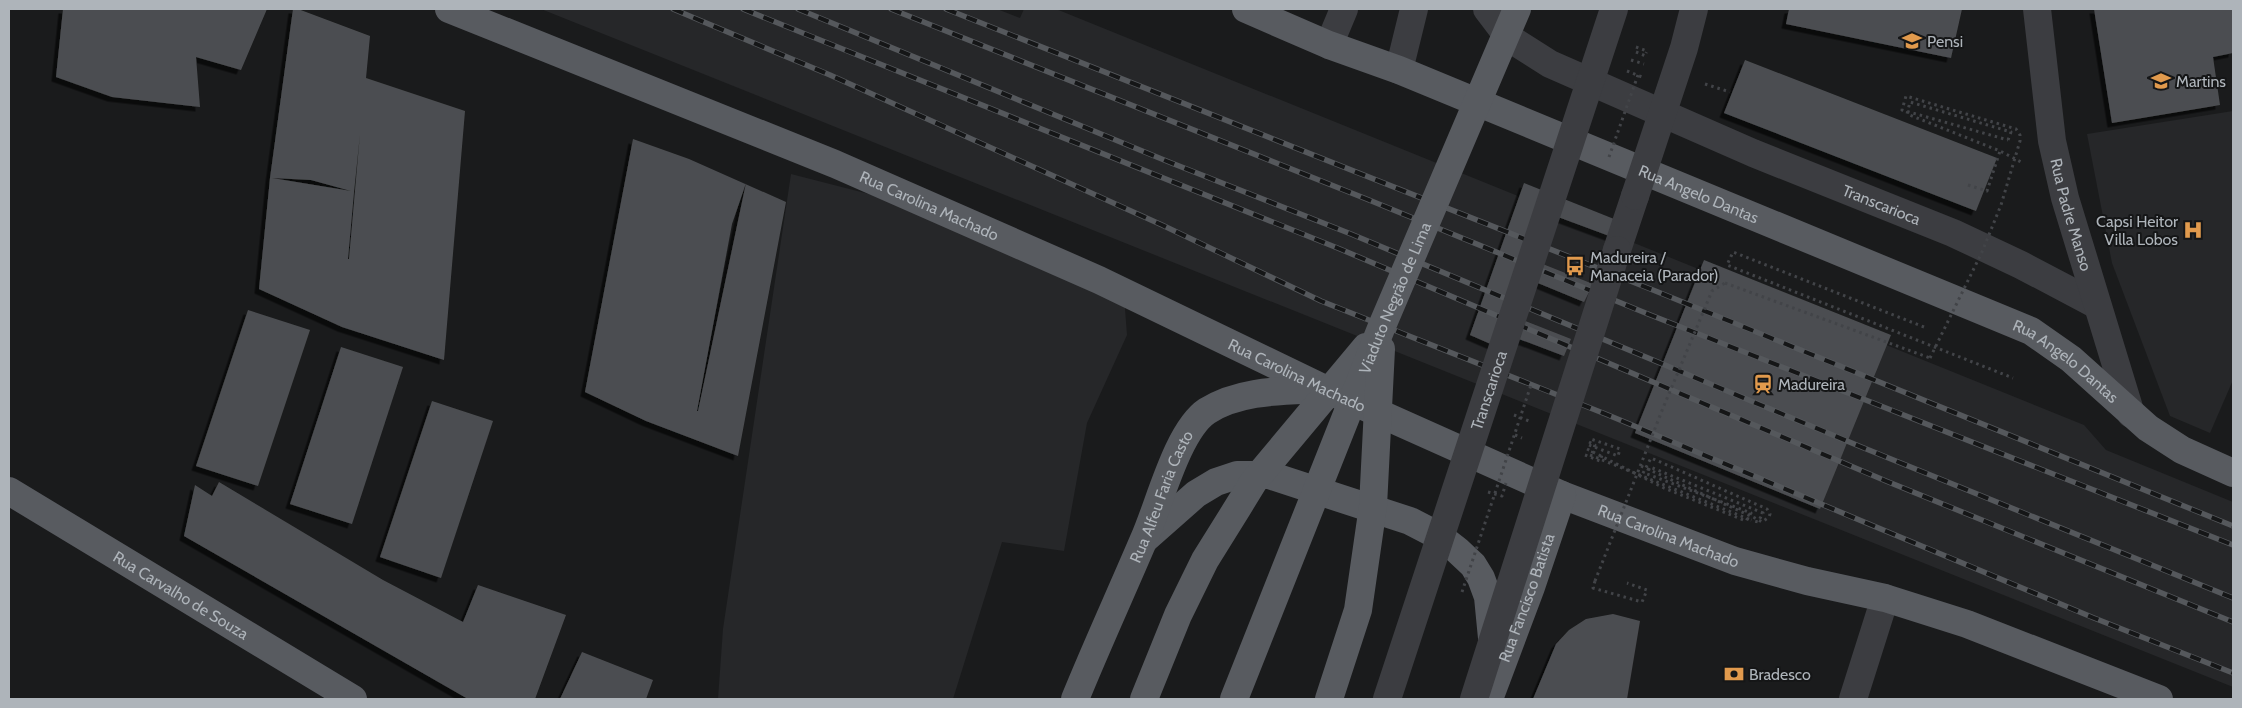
<svg xmlns="http://www.w3.org/2000/svg" width="2242" height="708" viewBox="0 0 2242 708" font-family="Cabin,sans-serif">
	<style>
		.built { fill: #262729 }
		.building { fill: #4c4e51; fill-rule: evenodd; filter: url(#shadow) }
		.lines { fill: none; stroke-linecap: round; stroke-linejoin: round }
		.path { stroke: #424448; stroke-width: 3; stroke-dasharray: 2.5 4; stroke-linecap: butt }
		.minor { stroke: #3c3d41; stroke-width: 28 }
		.major { stroke: #585b60; stroke-width: 28 }
		.rail-casing { stroke: #55585c; stroke-width: 5.5 }
		.rail { stroke: #151617; stroke-width: 4; stroke-dasharray: 11; stroke-linecap: butt }
		.path-bridge { stroke: #424448; stroke-width: 3; stroke-dasharray: 2.5 4; stroke-linecap: butt }
		.minor-bridge { stroke: #3c3d41; stroke-width: 28 }
		.major-bridge { stroke: #585b60; stroke-width: 28 }
		.labels { text-anchor: middle; stroke-width: 4; stroke-linejoin: round; paint-order: stroke }
		.poi-label { font-size: 16px; fill: #aeb4ba; stroke: #151617; text-anchor: start }
		.street-label { font-size: 16px; fill: #aeb4ba; stroke: #151617 }
	</style>
	<defs>
		<filter id="shadow"><feDropShadow dx="-4.5" dy="4.5" stdDeviation="0" flood-color="#0009"/></filter>
	</defs>
	<rect width="100%" height="100%" fill="#1a1b1c"/>
	<g class="built">
		<path d="M541,9h456l23,9 4,-9h32l1028,416 22,25 127,52v185z"/>
		<path d="M2233,111v269l-23,53 -40,-17 -58,-153 -25,-129z"/>
		<path d="M791,174l113,29 220,93 3,39 -40,88 -23,128 -62,-9 -49,157h-235l5,-70z"/>
	</g>
	<g class="building">
		<path d="M63,9h204l-26,61 -45,-13 4,50 -88,-10 -56,-20z"/>
		<path d="M293,9h5l72,27 -4,42 99,33 -21,249 -102,-33 -83,-38 11,-111zM360,134l-11,125h-1l6,-67zM272,178l39,2 40,11z"/>
		<path d="M1789,9h173l-11,49 -165,-34z"/>
		<path d="M2094,9h139v44l-20,4 7,48 -108,18z"/>
		<path d="M1745,60l252,98 -21,53 -252,-98z"/>
		<path d="M633,139l56,20 97,43 -48,254 -92,-35 -61,-29zM746,183l-48,228h-1l35,-187z"/>
		<path d="M1524,183l95,38 -7,16 -70,-26 -17,46 68,27 -9,18 -51,-21 -15,37 53,21 -7,17 -66,-25 -5,14 -23,-10z"/>
		<path d="M1704,260l187,75 -71,174 -185,-76z"/>
		<path d="M248,310l62,20 -52,156 -62,-20z"/>
		<path d="M341,347l62,20 -51,157 -62,-20z"/>
		<path d="M432,401l61,20 -52,157 -61,-21z"/>
		<path d="M219,482l164,98 80,42 15,-37 88,30 -31,84h-67l-284,-163 11,-51 17,11z"/>
		<path d="M1613,614l27,7 -13,78h-94l23,-55 13,-14 17,-11z"/>
		<path d="M582,652l71,28 -7,19h-86z"/>
	</g>
	<g class="lines">
		<g class="path">
			<path d="M1631,60l13,4"/>
			<path d="M1705,84l25,8"/>
			<path d="M2008,140l3,-8 -101,-30 -3,12 93,37 23,12"/>
			<path d="M1968,185l19,6 13,-40"/>
			<path d="M1725,283l205,75"/>
			<path d="M1924,327l-191,-75 -6,13 286,113"/>
			<path d="M1515,435l7,3"/>
			<path d="M1589,445l29,11 2,-7 -29,-10"/>
			<path d="M1587,449l77,39 82,33 5,-8 -104,-39 3,-7 113,46 -5,9 -7,-2"/>
			<path d="M1585,455l15,6 2,-6"/>
			<path d="M1595,581l-2,7 49,14 5,-12 -20,-7"/>
		</g>
		<g class="minor">
			<path id="s1" d="M1487,9l22,29 41,26 203,89 200,80 68,32 76,40"/>
			<path id="s2" d="M2037,9l15,132 13,57 66,216"/>
			<path d="M1329,45l15,-36"/>
			<path d="M1399,70l15,-61"/>
			<path d="M1617,250l18,-54"/>
			<path d="M1853,699l32,-101"/>
		</g>
		<g class="major">
			<path id="s3" d="M449,9l386,155 264,116 226,109 237,106 173,66 72,20 78,17 82,26 192,75"/>
			<path id="s4" d="M1246,9l83,36 70,25 632,261 40,28 77,69 34,22 51,23"/>
			<path id="s5" d="M9,491l344,208"/>
			<path d="M1145,539l51,-45 20,-12 21,-7h32l141,46 29,15 18,14 16,15 8,13 7,19 8,82"/>
			<path id="s6" d="M1075,699c22,-54 46,-106 69,-160 15,-33 33,-108 63,-128 33,-21 76,-20 114,-22"/>
			<path id="s7" d="M1489,699l42,-112 31,-92"/>
		</g>
		<defs>
			<g id="rail">
				<path d="M673,9l157,66 332,150 159,76 287,114 486,203 139,55"/>
				<path d="M743,9l597,240 546,232 347,141"/>
				<path d="M798,9l371,153 182,72 508,212 374,152"/>
				<path d="M891,9l478,191 279,114 585,231"/>
				<path d="M946,9l712,283 575,234"/>
			</g>
		</defs>
		<use href="#rail" class="rail-casing"/>
		<use href="#rail" class="rail"/>
		<g class="path-bridge">
			<path d="M1636,47l11,4 -1,2"/>
			<path d="M1636,52l12,5"/>
			<path d="M1627,71l15,6"/>
			<path d="M1609,157l29,-82"/>
			<path d="M1930,358l52,-106 19,-47 19,-64v-6l-4,-6 -110,-33 -4,14 106,30"/>
			<path d="M1514,415l15,6"/>
			<path d="M1589,442l6,3 -4,11"/>
			<path d="M1590,455l161,65"/>
			<path d="M1641,466l114,52 7,4 7,-5 1,-3 -3,-5 -116,-51 -9,17"/>
			<path d="M1488,492l14,4 4,-13"/>
			<path d="M1595,581l68,-173 49,-117 13,-8"/>
			<path d="M1462,592l69,-207"/>
		</g>
		<g class="minor-bridge">
			<path d="M1635,196l49,-148 10,-39"/>
			<path id="s8" d="M1387,699l227,-690"/>
			<path d="M1474,699l143,-449"/>
		</g>
		<g class="major-bridge">
			<path d="M1144,699l34,-84 27,-55 33,-53 16,-26 112,-134"/>
			<path id="s9" d="M1234,699l148,-373 135,-317"/>
			<path d="M1329,699l29,-89 15,-104 8,-157"/>
		</g>
	</g>
	<defs>
		<symbol id="school-bare" viewBox="-9 -9 18 18"><path d="M0-5L7-2L0 1L-7-2ZM-4 1L0 2.5L4 1V4Q0 6-4 4Z" fill="#e19a4d" stroke="#151617" stroke-width="2.5" paint-order="stroke"/></symbol>
		<symbol id="hospital-bare" viewBox="-9 -9 18 18"><path d="M-5-5h3v3.5h4V-5h3V5h-3V1.5h-4V5h-3Z" fill="#e19a4d" stroke="#151617" stroke-width="2.5" paint-order="stroke"/></symbol>
		<symbol id="bus-bare" viewBox="-9 -9 18 18"><path d="M-5-6H5V4H4V6H2V4H-2V6H-4V4H-5ZM-3.5-4V0h7V-4ZM-3.5 1.2v1.5H-2V1.2ZM2 1.2v1.5H3.5V1.2Z" fill="#e19a4d" stroke="#151617" stroke-width="2.5" paint-order="stroke"/></symbol>
		<symbol id="station-bare" viewBox="-9 -9 18 18"><path d="M-3-6H3Q5-6 5-4V2Q5 4 3 4L4.5 6H3L1.5 4h-3L-3 6H-4.5L-3 4Q-5 4-5 2V-4Q-5-6-3-6ZM-3.5-4v3h7v-3ZM-3.5 1v1.5H-2V1ZM2 1v1.5H3.5V1Z" fill="#e19a4d" stroke="#151617" stroke-width="2.5" paint-order="stroke"/></symbol>
		<symbol id="bank-bare" viewBox="-9 -9 18 18"><path d="M-6-4H6V4H-6ZM0-2.3a2.3 2.3 0 1 0 0 4.6a2.3 2.3 0 1 0 0-4.6Z" fill="#e19a4d" stroke="#151617" stroke-width="2.5" paint-order="stroke"/></symbol>
	</defs>
	<g fill-rule="evenodd">
		<use href="#school-bare" x="1898" y="27" width="28" height="28"/>
		<use href="#school-bare" x="2147" y="67" width="28" height="28"/>
		<use href="#hospital-bare" x="2179" y="216" width="28" height="28"/>
		<use href="#bus-bare" x="1561" y="252" width="28" height="28"/>
		<use href="#station-bare" x="1749" y="370" width="28" height="28"/>
		<use href="#bank-bare" x="1720" y="660" width="28" height="28"/>
	</g>
	<g class="labels">
		<g class="poi-label">
			<text x="1927" y="47">Pensi</text>
			<text x="2176" y="87">Martins</text>
			<text x="2178" y="227" text-anchor="end">Capsi Heitor<tspan x="2178" dy="18">Villa Lobos</tspan></text>
			<text x="1590" y="263">Madureira /<tspan x="1590" dy="18">Manaceia (Parador)</tspan></text>
			<text x="1778" y="390">Madureira</text>
			<text x="1749" y="680">Bradesco</text>
		</g>
		<g class="street-label">
			<text dy="6" stroke="none"><textPath href="#s4" startOffset="489">Rua Angelo Dantas</textPath></text>
			<text dy="6" stroke="none"><textPath href="#s1" startOffset="445">Transcarioca</textPath></text>
			<text dy="6" stroke="none"><textPath href="#s3" startOffset="519">Rua Carolina Machado</textPath></text>
			<text dy="6" stroke="none"><textPath href="#s2" startOffset="209">Rua Padre Manso</textPath></text>
			<text dy="6" stroke="none"><textPath href="#s9" startOffset="432">Viaduto Negrão de Lima</textPath></text>
			<text dy="6" stroke="none"><textPath href="#s4" startOffset="894">Rua Angelo Dantas</textPath></text>
			<text dy="6" stroke="none"><textPath href="#s3" startOffset="924">Rua Carolina Machado</textPath></text>
			<text dy="6" stroke="none"><textPath href="#s8" startOffset="325">Transcarioca</textPath></text>
			<text dy="6" stroke="none"><textPath href="#s6" startOffset="220">Rua Alfeu Faria Casto</textPath></text>
			<text dy="6" stroke="none"><textPath href="#s3" startOffset="1329">Rua Carolina Machado</textPath></text>
			<text dy="6" stroke="none"><textPath href="#s5" startOffset="201">Rua Carvalho de Souza</textPath></text>
			<text dy="6" stroke="none"><textPath href="#s7" startOffset="108">Rua Fancisco Batista</textPath></text>
		</g>
	</g>
	<rect width="2242" height="708" fill="none" stroke="#aeb4ba" stroke-width="20"/>
</svg>
